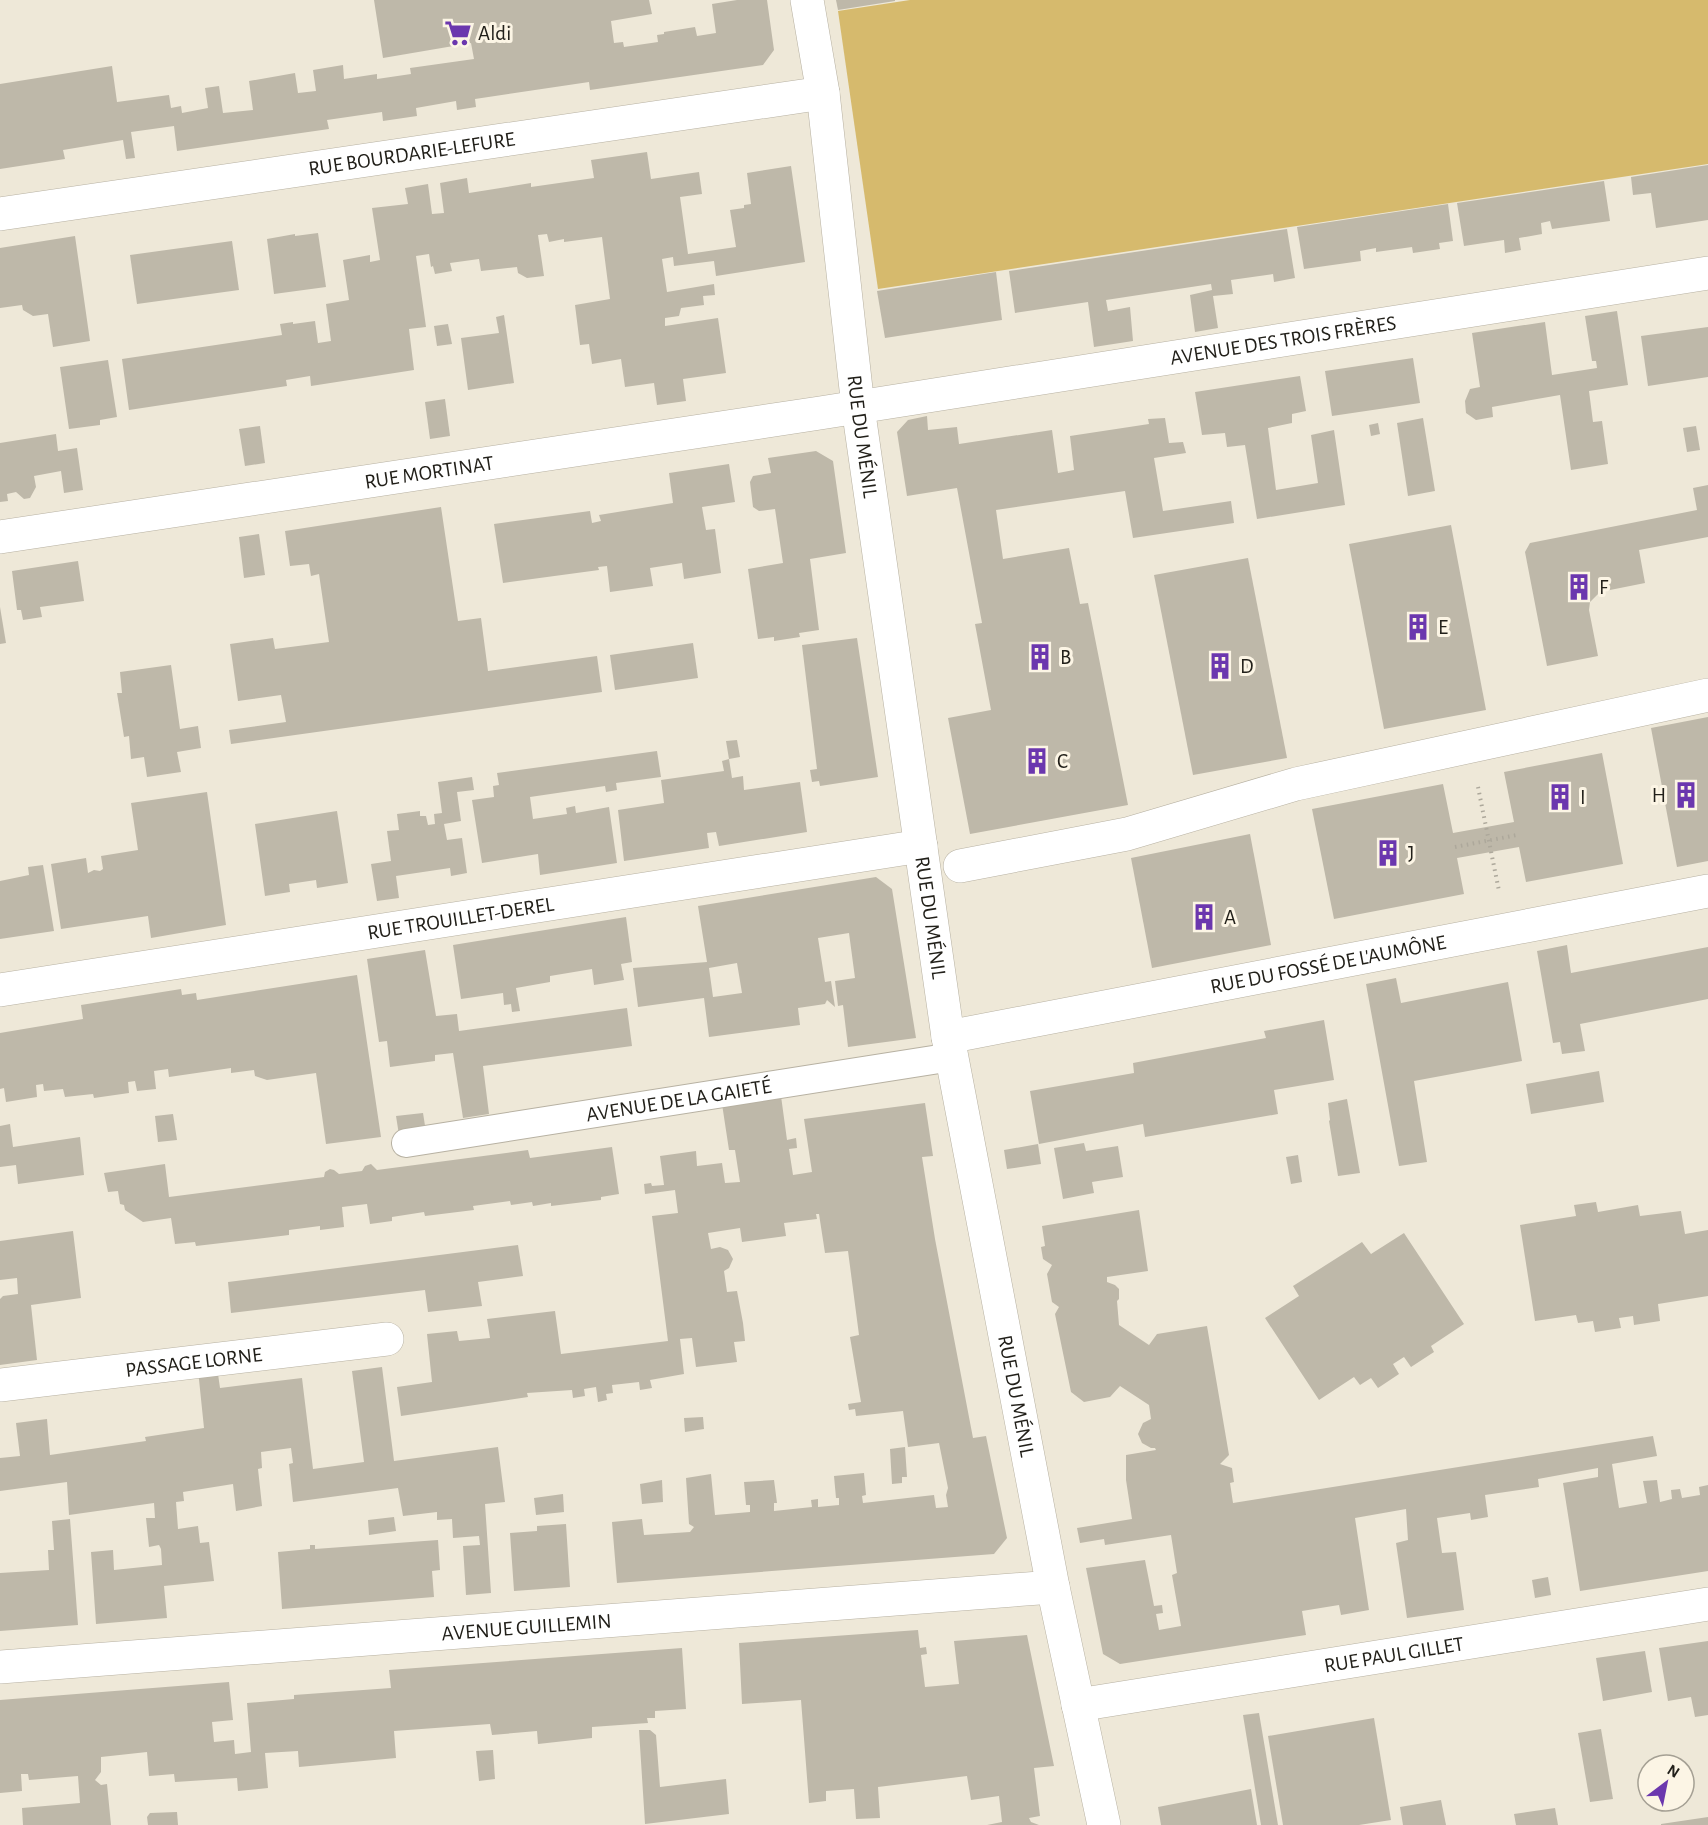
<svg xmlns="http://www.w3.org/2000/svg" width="1708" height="1825" viewBox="0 0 1708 1825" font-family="'Alegreya Sans',sans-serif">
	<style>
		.green { fill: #d6ba6d }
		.building { fill: #beb8a9; fill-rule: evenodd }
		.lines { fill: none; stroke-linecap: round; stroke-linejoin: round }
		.service-casing { stroke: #b7b1a2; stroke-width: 30 }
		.pedestrian-casing { stroke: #b7b1a2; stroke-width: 34 }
		.minor-casing { stroke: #b7b1a2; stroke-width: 34 }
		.path { stroke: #ada89b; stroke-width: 4; stroke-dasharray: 1.5 4.5; stroke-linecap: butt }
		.service { stroke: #fff; stroke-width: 28 }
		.pedestrian { stroke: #fff; stroke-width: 33 }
		.minor { stroke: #fff; stroke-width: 33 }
		.labels { text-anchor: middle; stroke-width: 6; stroke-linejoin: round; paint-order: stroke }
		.poi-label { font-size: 21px; fill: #22201a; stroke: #fcf5e5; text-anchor: start }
		.street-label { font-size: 21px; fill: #22201a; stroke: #fcf5e5 }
	</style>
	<rect width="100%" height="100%" fill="#eee8d8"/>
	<path class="green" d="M910,0h798v164l-830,125 -40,-278z"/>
	<g class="building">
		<path d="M374,0h275l3,14 -41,7 3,22 9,-1 1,5 34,-5 -1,-7 7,-1v-2l31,-5 2,9 19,-3 -4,-29 25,-4h30l7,50 -11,15 -173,25 -1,-8 -114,17 1,8 -19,3 -1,-9 -40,7 1,8 -34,5 -1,-9 -55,8 2,9 -152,22 -3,-25 -43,6 4,26 -9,1 -3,-19 -60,10 2,9 -65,10v-85l112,-18 5,36 52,-7 2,13 10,-2 1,7 26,-5 -3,-20 14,-2 4,27 30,-3 -4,-29 46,-8 3,20 18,-2 -3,-21 30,-5 1,14 33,-5v5l34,-5 -1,-6 64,-9 -3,-16 -88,15z"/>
		<path d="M836,0h59v1l-57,9z"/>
		<path d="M647,152l4,27 48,-7 3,22 -22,3 8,57 48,-7 -6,-37 14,-2v-3l7,-1 -4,-31 44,-7 14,96 -89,14 -2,-15 -40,5 -1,-9 -11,2 5,33 47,-8 1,11 -12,1 1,9 -23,3 -2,8 -14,2v8l53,-8 8,55 -43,6 3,22 -29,4 -3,-22 -29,4 -4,-28 -29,5 -3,-20 -9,1 -5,-40 35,-6 -8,-62 -38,5v-3l-15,3 -2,-8 -9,1 6,41 -17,2 -9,-5 -1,-6 -36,4 -2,-12 -29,4 2,8 -17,3 -2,-8 -2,1 -2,-13 -13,2 10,71 -17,2 5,41 -103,16 -1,-10 -24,4 1,6 -158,24 -7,-51 160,-24 -2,-11 13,-2v2l22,-3 3,22 13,-2 -5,-37 23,-4 -6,-40 27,-5v7l10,-2 -8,-52 36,-4 -3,-16 23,-4 4,30 12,-1 -4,-30 27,-5 2,15 62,-10v4l63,-9 -3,-18z"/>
		<path d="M1708,165v55l-52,8 -5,-35 -18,2 -2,-18z"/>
		<path d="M1604,181l6,40 -58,8 -2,-8 -9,2 1,11 -23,4 2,12 -16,3 -1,-13 -40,6 -7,-43z"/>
		<path d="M1448,204l5,37 -14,2 1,6 -27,4 -1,-6 -36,5v-4l-16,3 1,10 -57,8 -7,-42z"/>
		<path d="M1287,229l8,49 -21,4 -1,-8 -42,6 2,14 -20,2 5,32 -23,4 -5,-37 22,-5 -1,-6 -105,16 2,11 22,-4 3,34 -39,6 -6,-45 -73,11 -6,-42z"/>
		<path d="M318,233l8,54 -52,7 -7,-55 28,-5v2z"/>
		<path d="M75,236l15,105 -37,6 -5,-33 -15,2 -10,-6 -1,-5 -22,3v-60z"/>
		<path d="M232,241l7,49 -102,14 -7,-49z"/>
		<path d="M996,272l6,48 -117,18 -8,-47z"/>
		<path d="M1617,311l11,74 -39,6 4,31 9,-1 6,43 -37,6 -11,-75 -68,12 1,10 -17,3 -10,-7 -1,-12 5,-12 10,-2 -8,-54 73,-11 7,53 45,-7 -1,-7h-4l-7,-45z"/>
		<path d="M504,315l10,68 -46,7 -7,-52 38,-5 -3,-16z"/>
		<path d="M448,324l4,20 -15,2 -3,-20z"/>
		<path d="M1708,327v50l-60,9 -7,-50z"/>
		<path d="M1413,358l7,45 -88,13 -7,-45z"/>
		<path d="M108,360l9,57 -17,3v5l-31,4 -9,-62z"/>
		<path d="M1300,376l6,35 -14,3v9l-24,5 8,62 42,-7 -7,-48 23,-5 11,75 -88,14 -12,-74 -18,2 -2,-14 -23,2 -7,-43z"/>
		<path d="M445,399l5,37 -20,3 -5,-37z"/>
		<path d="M927,416l1,14 29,-3 2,17 93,-14 6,43 16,-3 -4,-34 79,-12 -1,-5 17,-1 4,25 14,-1 3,11 -32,5 9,53 68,-10 3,22 -101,15 -8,-47 -129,19 7,49 66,-11 11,56 8,-1 40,202 -158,29 -22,-116 43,-8 -16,-86 7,-1 -25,-135 -50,8 -10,-64 11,-12z"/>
		<path d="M1423,418l12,73 -27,5 -11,-73z"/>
		<path d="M1378,423l2,11 -9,2 -2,-11z"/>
		<path d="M260,426l5,37 -20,3 -6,-37z"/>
		<path d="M1696,426l4,24 -13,2 -4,-24z"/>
		<path d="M56,434l2,17 19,-3 6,42 -19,3 -3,-22 -27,5 2,11 -6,11 -6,1 -8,-7 -9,2 1,7 -8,1v-59z"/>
		<path d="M816,451l17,10 13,92 -36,6 9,71 -20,3 1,4 -26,4v-4l-16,2 -10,-70 35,-6 -8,-54 -16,2 -6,-4 -3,-25 3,-6 18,-3 -3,-15z"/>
		<path d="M729,464l6,38 -33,5 4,23 9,-1 6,44 -37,6 -2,-16 -32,5 3,18 -43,6 -3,-26 -9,1 1,3 -96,13 -9,-59 96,-13 2,12 9,-2 -2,-6 74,-12 -4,-30z"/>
		<path d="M1708,485v52l-69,13 6,33 -45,9 -10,10 -1,8 9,46 -51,10 -22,-114 5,-9 167,-33 -4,-22z"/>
		<path d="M441,507l17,114 23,-3 7,53 109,-15 5,36 -371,52 -2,-14 57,-8 -5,-27 -43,6 -8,-57 43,-6 2,11 54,-7 -10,-68 -8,2 -2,-12 -19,2 -5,-35z"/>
		<path d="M1451,525l35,185 -102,19 -35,-185z"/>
		<path d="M259,534l6,41 -21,3 -5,-41z"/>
		<path d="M1248,558l39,200 -94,17 -39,-200z"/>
		<path d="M78,561l6,40 -44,6 2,10 -19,3 -2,-10h-4l-5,-39z"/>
		<path d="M0,607l6,36 -6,1z"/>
		<path d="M857,638l21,139 -58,9 -1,-5 -7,1 -2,-12 7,-1 -15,-124z"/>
		<path d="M693,643l5,35 -83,12 -5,-35z"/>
		<path d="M171,665l9,64 18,-3 3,22 -24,4 4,20 -34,5 -3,-20 -13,2 -2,-23 -5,1 -7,-44h5l-2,-21z"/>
		<path d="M1708,717v144l-31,6 -26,-139z"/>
		<path d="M737,740l3,17 -11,2 3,19 11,-2 1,14 56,-8 7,50 -88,14 -3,-14 -9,1 2,15 -85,13 -6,-51 46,-7 -3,-23 63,-9 -2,-10 7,-2 -3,-18z"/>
		<path d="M657,751l4,26 -45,6 1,7 -11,2 -1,-6 -75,11 3,22 34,-5 -1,-6 9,-2 1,7 33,-6 8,56 -77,12 -2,-21 -56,9 -10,-63 22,-3 -1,-11 6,-1 -2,-12z"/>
		<path d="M1602,753l21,111 -97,18 -7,-35 -62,11 7,36 -130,25 -22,-110 131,-25 10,49 61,-11 -10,-50z"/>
		<path d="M472,777l2,13 -17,2 4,29 -17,3 3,16 15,-2 5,35 -16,3 -1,-8 -54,8 3,22 -22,3 -6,-37 20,-3 -4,-30 12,-1 -2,-16 23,-3v5h6l2,9 7,-1 -1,-10 8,-1 -4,-31z"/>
		<path d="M207,792l19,133 -75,13 -3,-22 -87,13 -10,-65 35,-6 2,15 6,-3 6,1 3,-2 -2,-13 37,-6 -7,-47z"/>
		<path d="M337,811l11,72 -31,5 -1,-8 -27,4 1,8 -25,4 -10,-72z"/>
		<path d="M1250,834l21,111 -119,23 -21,-110z"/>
		<path d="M43,865l11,66 -54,8v-58l29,-6 -1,-8z"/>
		<path d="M876,877l16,12 24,149 -68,9 -5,-42 -5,1 -3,-25 20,-3 -6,-45 -31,5 7,44 6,-1 4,26 -8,-7 -2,4 -27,4 2,17 -91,12 -5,-39 -66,9 -5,-39 74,-6 -9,-56zM737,963l5,30 -29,4 -4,-29z"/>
		<path d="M626,917l6,45 -11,2 3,16 -30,5 -2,-16 -42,7v6l-34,6 4,23 -8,1 -1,-8 -7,1 -1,-12 -42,6 -8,-54z"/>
		<path d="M1567,945l4,28 137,-26v52l-128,25 5,27 -23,3 -2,-12 -7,1 -16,-92z"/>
		<path d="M425,950l11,66 21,-2 2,17 168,-23 5,38 -149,20 6,48 -26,4 -10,-65 -18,2v6l-45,6 -3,-26 -8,1 -12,-83z"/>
		<path d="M357,975l24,162 -55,7 -10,-71 -49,7 -12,-4 -1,-6 -23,3v-5l-62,9 -1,-8 -14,2 2,18 -19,2 -2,-10 -7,1 1,11 -35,5 -1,-4 -28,3 -2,-8 -19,2 -1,-7 -7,1 1,12 -31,5 -2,-14 -4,1v-56l83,-14 -2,-14 100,-16 1,6 14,-2 1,7z"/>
		<path d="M1396,978l5,25 107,-21 14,79 -108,20 13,81 -28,4 -33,-182z"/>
		<path d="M1324,1020l10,60 -60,10 4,24 -133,23 -2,-13 -104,20 -9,-53 104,-18 -1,-10 133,-25 -2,-7z"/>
		<path d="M1599,1071l5,31 -73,12 -5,-30z"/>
		<path d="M781,1096l6,44 9,-2 1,10 -8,1 4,26 19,-3 -8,-53 121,-16 8,53 -11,1 13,82 38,199 13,-2 21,102 -13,16 -377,29 -5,-61 30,-3 2,16 46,-3 4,-5 -5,-3 -3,-46 25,-4 4,41 35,-3v-7h-4l-2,-23 30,-2 3,23h-3v8l38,-4 -1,-7 7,-1v8l21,-2v-7h-3l-2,-22 30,-3 2,22 -4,1 1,7 71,-8 2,13 12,-1 -2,-12 2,-7 -9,-45 -31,4 -5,-36 -47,5 -1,-7 -6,1 -1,-6 13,-2 -11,-65 9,-2 -11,-84 -23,2 -6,-39h-3l1,5 -33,4 2,13 -44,6 -2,-14 -32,5 3,16 9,-2 8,3 5,9 -4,9 -5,3 3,21 10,-1 6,32 2,18 -11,1 3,20 -41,5 -4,-29 -12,1 4,35 -34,6 2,8 -12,2 -1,-8 -27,3 1,8 -7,1 1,6 -9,2 -2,-15 -12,2 1,7 -12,2 -1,-8 -45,3 1,4 -127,19 -4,-29 35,-5 -5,-48 30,-3 2,10 31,-3 -3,-19 68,-8 6,43 107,-13 -16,-125 26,-3 -3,-23 -30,4 -1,-10 7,-1 1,3 12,-1 -4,-29 36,-5 1,15 25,-3 3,20 15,-1 -5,-32h-6l-7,-46z"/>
		<path d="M1347,1099l13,74 -22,3 -9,-55 1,-1 -2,-17z"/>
		<path d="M423,1113l3,19 -27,3 -3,-19z"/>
		<path d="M173,1114l4,26 -19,2 -3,-26z"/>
		<path d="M10,1124l3,23 67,-10 4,38 -66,9 -2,-19 -16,2v-41z"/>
		<path d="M1084,1143l2,8 32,-5 5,31 -31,5 2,11 -31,6 -9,-51z"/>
		<path d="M1038,1144l3,20 -34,5 -3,-19z"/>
		<path d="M612,1147l7,47 -18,3v3l-50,6v-3l-18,3 -1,-4 -21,3 -1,-4 -37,5 1,4 -49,6 -1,-4 -32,5v4l-22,3 -3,-20 -25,3 2,20 -24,3v-4l-31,4v5l-93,11 -1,-4 -20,2 -4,-26 -28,4 -18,-12 -1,-5 -4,-1 -2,-13 -10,1 -4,-19 61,-9 4,33 155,-20 1,-5 5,-3 4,1 5,4 23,-3 3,-5 6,-2 6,6 151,-20 2,8z"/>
		<path d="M1298,1155l4,27 -11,2 -5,-27z"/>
		<path d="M1596,1202l2,10 40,-7 2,11 41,-5 4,23 23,-4v66l-50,8 2,17 -26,4 -1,-9 -14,2 2,10 -26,4 -2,-11 -15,2 -2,-8 -41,6 -15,-96 56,-9 -2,-11z"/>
		<path d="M1139,1210l9,61 -41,6v5l8,3 4,4v10l-2,2 2,24 30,20 8,-11 50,-8 22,129 -9,9 12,4 2,14 -4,1 3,20 420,-67 4,20 -45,8 7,44 28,-5 -4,-22 14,-1 3,22 12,-3 -1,-9 9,-1 2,9 18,-3 -1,-8 9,-2v86l-128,20 -17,-108 35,-6v-9l-60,11 1,8 -54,8 3,22 -17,3 -1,-7 -33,5 5,35 14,-1 8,58 -57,8 -11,-75 12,-3 -2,-31 -51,9 14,92 -28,5 -2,-10 -37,6 4,24 -186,29 -17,-10 -17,-86 59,-8 9,46 8,-1 1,8 -7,1 3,16 22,-4 -9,-51 5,-2 -6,-38 -66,10 -1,-6 -24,4 -3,-15 55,-9 -6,-39v-25l30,-5 -1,-2h-4l-9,-5 -4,-9 5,-11 8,-4 -2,-14 -29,-19 -10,11 -26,5 -13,-10 -16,-78 4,-7 -7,-5 -5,-28 5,-9 -9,-6 -2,-12 4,-1 -3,-20z"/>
		<path d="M73,1231l8,67 -50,7 6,55 -37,5v-66l3,-3 15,-2 -1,-16 -17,2v-39z"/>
		<path d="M1404,1233l60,91 -33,22 3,6 -23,15 -7,-10 -11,7 6,10 -21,14 -7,-10 -11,7 -6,-8 -35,23 -54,-82 34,-22 -6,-10 69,-44 9,12z"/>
		<path d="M518,1245l5,31 -45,6 4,24 -54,6 -3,-22 -194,23 -3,-31z"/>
		<path d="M217,1367l3,21 82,-10 11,91 51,-7 -12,-91 30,-4 12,94 104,-14 7,55 -20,2 6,89 -25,2 -3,-49 17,-1 -1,-9 -26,2 -1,-19 -15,1v-8l-34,4 -5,-28 -105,14 -4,-38 4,-1 -2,-15 -30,4 1,16 -4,1 4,37 -26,5 -3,-27 -50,8 1,9 -8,1 2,27 20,-3 2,17 9,-1 5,39 -50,5 3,32 -71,6 -5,-72 22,-2 1,20 48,-5 -1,-16 -2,-4 -10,2 -3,-29h9l-1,-15 -85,12 -2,-33 -67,9v-33l20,-2 -4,-33 31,-4 3,36 96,-14 -1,-4 59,-9 -6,-58z"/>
		<path d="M703,1417l1,12 -19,3 -1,-14z"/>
		<path d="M905,1447l2,30h-5v6l-10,1 -2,-35z"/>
		<path d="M662,1480l1,22 -21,2 -2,-20z"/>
		<path d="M563,1494l1,18 -28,3 -2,-17z"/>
		<path d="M394,1517l2,14 -27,4 -1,-15z"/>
		<path d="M70,1519l8,106 -78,6v-58l49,-3 -1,-20h6l-2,-29z"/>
		<path d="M566,1524l4,63 -56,4 -4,-58 27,-2v-5z"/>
		<path d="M438,1540l2,30 -8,1 2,26 -152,12 -4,-57 32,-3v-4h5v4z"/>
		<path d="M1548,1577l3,18 -16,3 -3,-18z"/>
		<path d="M918,1630l2,18 6,-1 1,7 -6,1 4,32 34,-3 -5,-43 73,-6 27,131 -20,2 6,48 -11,2 2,4 8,3h-52l15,-3 -3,-26 -28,4 -4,-24 -89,11 2,31 -24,1 -2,-30 -28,2v10l-17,2 -8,-103 -59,4 -3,-61z"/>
		<path d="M1708,1641v74l-13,2 -4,-20 -23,4 -9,-53z"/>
		<path d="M682,1648l4,61 -31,2v7h-8l1,5 -56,4v11l-54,6 -1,-13 -45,4 -2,-11 -96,7 2,27 -97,9 -1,-16 -33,2 3,35 -30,3 -1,-13 -62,4 -1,-8 -25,2 -2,-24 -46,5v15l-6,8 6,5 6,-1 4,41h-88l-1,-17 58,-5 -2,-27 -49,4 -1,-6h-7l1,17 -22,2v-93l229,-18 4,38 -21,2 2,20 20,-2 1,14 16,-2 -4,-49 47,-4v-4l97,-7 -2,-18z"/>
		<path d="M1645,1651l7,41 -49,9 -7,-43z"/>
		<path d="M1259,1713l19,112h-17l-18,-110z"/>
		<path d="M1374,1718l17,102 -32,5h-76l-15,-89z"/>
		<path d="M1601,1729l12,70 -23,3 -12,-69z"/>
		<path d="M639,1730h11l6,5 4,52 66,-8 3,35 -84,10z"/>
		<path d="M493,1750l2,29 -16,2 -3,-30z"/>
		<path d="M1251,1789l6,36h-96l-3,-18z"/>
		<path d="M1441,1800l5,25h-43l-3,-18z"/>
		<path d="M1555,1808l3,17h-42l-2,-11z"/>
		<path d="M177,1812l1,13h-30l-1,-8 3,-4z"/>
		<path d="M1708,1817v8h-47v-1z"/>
	</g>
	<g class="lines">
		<defs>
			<g id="service">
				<path id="s1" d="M406,1143l546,-86"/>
			</g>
			<path id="pedestrian" d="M960,866l167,-32 169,-50 412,-89"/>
			<g id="minor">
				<path id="s2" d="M807,0l16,93 35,314 90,630 105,550 51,238"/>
				<path id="s3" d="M0,214l823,-121"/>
				<path id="s4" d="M0,537l820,-124 888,-140"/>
				<path id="s5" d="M0,990l921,-144"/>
				<path id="s6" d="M948,1037l760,-146"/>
				<path id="s7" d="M0,1385l387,-46"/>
				<path id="s8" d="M0,1667l1053,-80"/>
				<path id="s9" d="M1078,1705l630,-101"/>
			</g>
		</defs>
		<use href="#service" class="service-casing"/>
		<use href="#pedestrian" class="pedestrian-casing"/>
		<use href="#minor" class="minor-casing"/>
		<g class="path">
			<path d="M1478,787l21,104"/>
			<path d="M1455,847l62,-12"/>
		</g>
		<use href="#service" class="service"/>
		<use href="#pedestrian" class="pedestrian"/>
		<use href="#minor" class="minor"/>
	</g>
	<defs>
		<symbol id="supermarket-bare" viewBox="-9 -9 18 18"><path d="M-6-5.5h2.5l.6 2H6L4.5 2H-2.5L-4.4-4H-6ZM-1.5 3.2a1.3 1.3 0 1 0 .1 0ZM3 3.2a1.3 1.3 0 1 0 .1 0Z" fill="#6b37ae" stroke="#fcf5e5" stroke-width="2.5" paint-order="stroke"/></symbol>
		<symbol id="building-bare" viewBox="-9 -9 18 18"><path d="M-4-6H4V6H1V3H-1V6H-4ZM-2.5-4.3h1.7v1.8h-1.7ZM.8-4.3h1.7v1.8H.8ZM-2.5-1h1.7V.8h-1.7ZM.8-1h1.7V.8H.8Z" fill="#6b37ae" stroke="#fcf5e5" stroke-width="2.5" paint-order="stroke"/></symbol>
	</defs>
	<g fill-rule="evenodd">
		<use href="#supermarket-bare" x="439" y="14" width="38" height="38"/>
		<use href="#building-bare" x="1560" y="568" width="38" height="38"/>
		<use href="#building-bare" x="1399" y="608" width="38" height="38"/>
		<use href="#building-bare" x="1021" y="638" width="38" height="38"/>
		<use href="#building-bare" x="1201" y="647" width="38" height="38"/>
		<use href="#building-bare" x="1018" y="742" width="38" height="38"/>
		<use href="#building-bare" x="1667" y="776" width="38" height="38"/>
		<use href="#building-bare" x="1541" y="778" width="38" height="38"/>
		<use href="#building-bare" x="1369" y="834" width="38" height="38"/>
		<use href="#building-bare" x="1185" y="898" width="38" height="38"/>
	</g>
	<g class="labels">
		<g class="poi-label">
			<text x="478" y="40">Aldi</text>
			<text x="1599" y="594">F</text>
			<text x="1438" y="634">E</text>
			<text x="1060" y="664">B</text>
			<text x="1240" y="673">D</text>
			<text x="1057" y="768">C</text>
			<text x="1666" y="802" text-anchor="end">H</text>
			<text x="1580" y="804">I</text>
			<text x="1408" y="860">J</text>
			<text x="1224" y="924">A</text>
		</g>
		<g class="street-label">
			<text dy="7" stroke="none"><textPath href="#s3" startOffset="416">RUE BOURDARIE-LEFURE</textPath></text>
			<text dy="7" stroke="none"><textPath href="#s4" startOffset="1298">AVENUE DES TROIS FRÈRES</textPath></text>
			<text dy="7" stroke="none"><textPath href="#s2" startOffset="440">RUE DU MÉNIL</textPath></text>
			<text dy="7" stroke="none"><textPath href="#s4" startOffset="434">RUE MORTINAT</textPath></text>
			<text dy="7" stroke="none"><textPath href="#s2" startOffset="926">RUE DU MÉNIL</textPath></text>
			<text dy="7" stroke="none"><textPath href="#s5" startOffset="466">RUE TROUILLET-DEREL</textPath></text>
			<text dy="7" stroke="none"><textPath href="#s6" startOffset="387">RUE DU FOSSÉ DE L'AUMÔNE</textPath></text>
			<text dy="7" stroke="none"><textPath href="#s1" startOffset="276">AVENUE DE LA GAIETÉ</textPath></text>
			<text dy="7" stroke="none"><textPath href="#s7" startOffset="195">PASSAGE LORNE</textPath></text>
			<text dy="7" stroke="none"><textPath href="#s2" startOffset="1412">RUE DU MÉNIL</textPath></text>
			<text dy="7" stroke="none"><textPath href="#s8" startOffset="528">AVENUE GUILLEMIN</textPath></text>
			<text dy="7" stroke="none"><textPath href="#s9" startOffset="320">RUE PAUL GILLET</textPath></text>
		</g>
	</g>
	<g transform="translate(1666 1783) rotate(32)"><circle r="28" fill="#fcf5e5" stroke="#a5a094" stroke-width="1.5"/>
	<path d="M0-4.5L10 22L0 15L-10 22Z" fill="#6b37ae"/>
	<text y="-9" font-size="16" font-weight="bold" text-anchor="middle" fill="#22201a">N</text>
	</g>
</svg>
